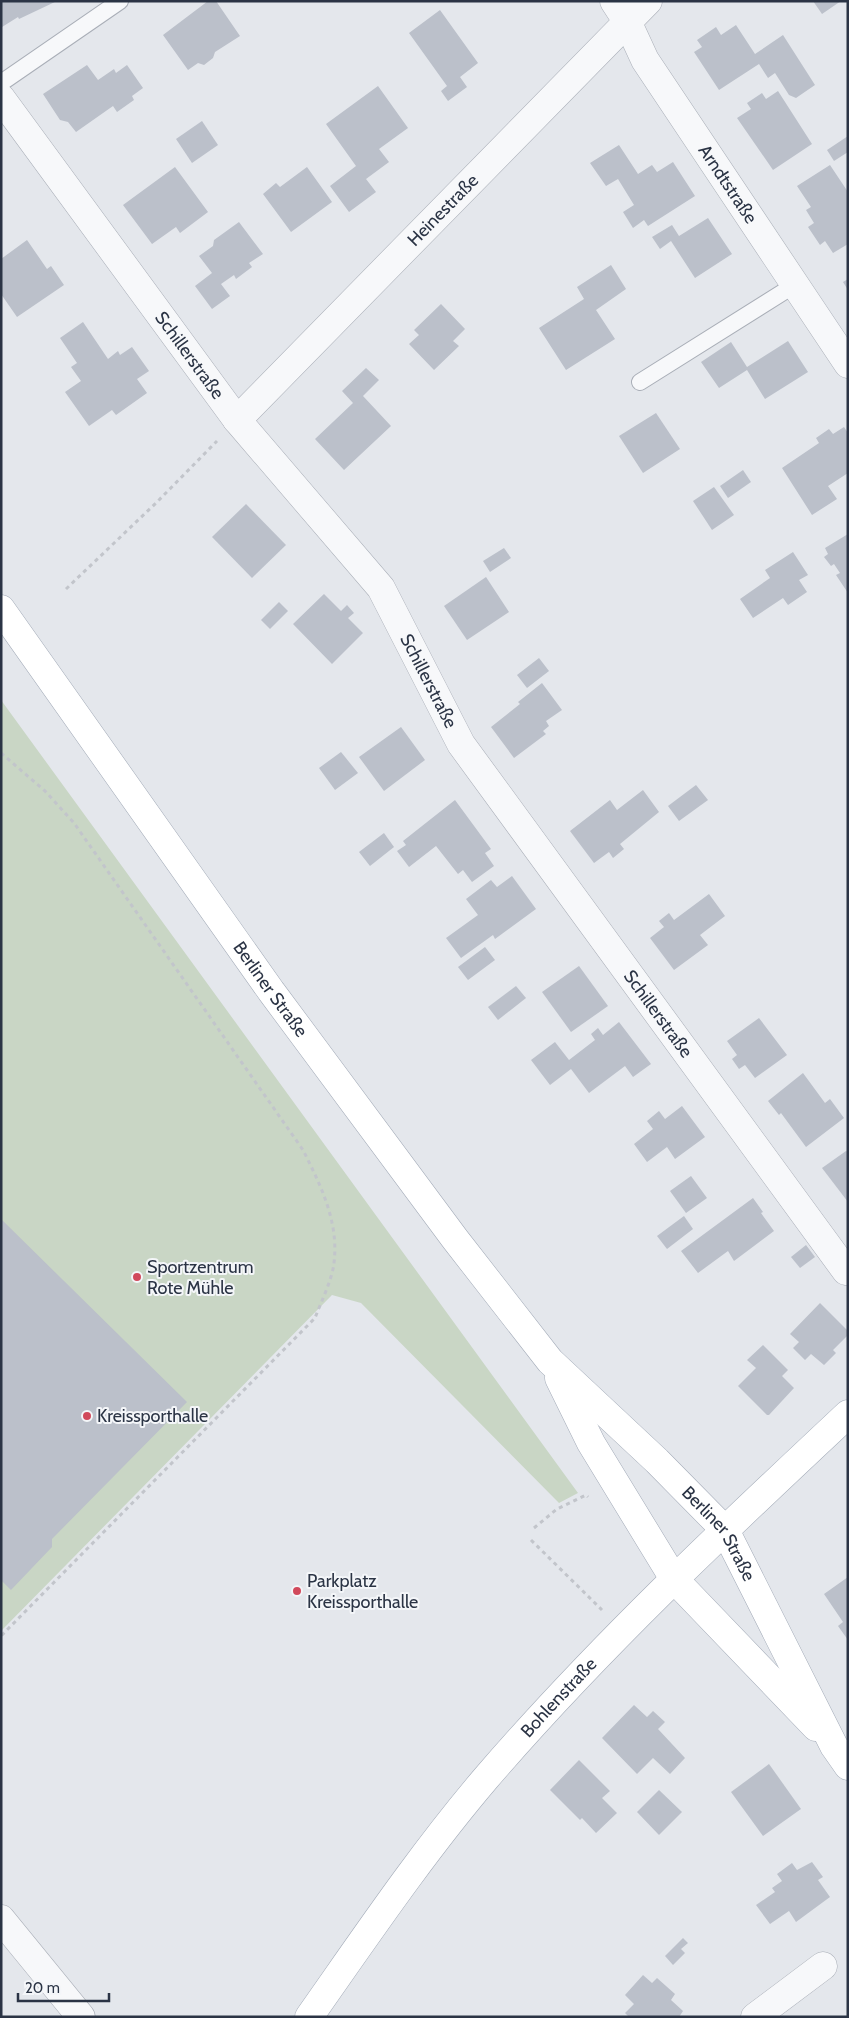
<svg xmlns="http://www.w3.org/2000/svg" width="849" height="2018" viewBox="0 0 849 2018" font-family="Cabin,sans-serif">
	<style>
		.green { fill: #c9d6c5 }
		.building { fill: #bbc0ca }
		.lines { fill: none; stroke-linecap: round; stroke-linejoin: round }
		.service-casing { stroke: #a9aeb7; stroke-width: 18 }
		.minor-casing { stroke: #a9aeb7; stroke-width: 29 }
		.primary-casing { stroke: #a3abb8; stroke-width: 29 }
		.path { stroke: #c2c5cb; stroke-width: 3; stroke-dasharray: 4 4; stroke-linecap: butt }
		.service { stroke: #f7f8fa; stroke-width: 16 }
		.minor { stroke: #f7f8fa; stroke-width: 28 }
		.primary { stroke: #fff; stroke-width: 28 }
		.poi-dot { fill: #d1495b; stroke: #f4f6f9; stroke-width: 2 }
		.labels { text-anchor: middle; stroke-width: 4; stroke-linejoin: round; paint-order: stroke }
		.street-label { font-size: 18px; fill: #2b3445; stroke: #f4f6f9 }
		.poi-label { font-size: 18px; fill: #2b3445; stroke: #f4f6f9; text-anchor: start }
	</style>
	<rect width="100%" height="100%" fill="#e4e7ec"/>
	<path class="green" d="M1,700l577,793 -19,10 -198,-200 -29,-8 -331,336z"/>
	<g class="building">
		<path d="M1,1h56l-38,18 -1,-2 -16,10z"/>
		<path d="M208,1h8l24,35 -25,16 -2,6 -9,7 -6,-2 -10,7 -25,-35z"/>
		<path d="M813,1h28l-19,13z"/>
		<path d="M440,10l38,53 -18,14 7,10 -19,14 -7,-10 6,-5 -38,-53z"/>
		<path d="M736,25l19,29 28,-19 32,50 -19,13 -7,-3 -14,-22 -7,5 -9,-14 -40,26 -25,-38 8,-5 -5,-7 19,-13 5,8z"/>
		<path d="M87,65l11,15 16,-11 2,4 11,-8 16,23 -11,8 2,4 -17,12 -4,-6 -37,26 -8,-10 -8,-2 -17,-26z"/>
		<path d="M378,86l30,42 -29,21 10,13 -23,17 10,13 -27,20 -19,-26 26,-20 -30,-42z"/>
		<path d="M778,91l34,53 -39,26 -36,-52 14,-9 -4,-6 15,-10 4,6z"/>
		<path d="M202,121l16,24 -26,18 -16,-24z"/>
		<path d="M848,136v16l-14,9 -7,-11z"/>
		<path d="M619,145l19,29 14,-9 5,7 16,-10 22,34 -47,30 -4,-6 -11,8 -10,-16 11,-7 -16,-26 -12,7 -16,-23z"/>
		<path d="M830,165l18,27v52l-15,9 -8,-12 -5,4 -12,-18 6,-4 -8,-13 5,-3 -14,-21z"/>
		<path d="M175,167l33,45 -28,21 -4,-6 -24,17 -29,-39z"/>
		<path d="M307,167l25,35 -41,30 -28,-38 13,-11 4,4z"/>
		<path d="M708,218l24,36 -37,24 -24,-37 -11,8 -8,-12 20,-12 7,11z"/>
		<path d="M239,222l24,32 -14,9 3,4 -16,12 -2,-4 -13,9 9,12 -18,13 -17,-23 17,-13 -13,-17 14,-10 1,-6z"/>
		<path d="M27,240l20,29 4,-3 13,19 -47,32 -16,-23v-35z"/>
		<path d="M611,265l15,24 -30,21 19,29 -49,31 -27,-42 45,-29 -7,-12z"/>
		<path d="M848,279v11l-5,-8z"/>
		<path d="M441,304l24,25 -12,12 6,5 -25,24 -25,-26 10,-9 -5,-5z"/>
		<path d="M83,322l25,37 10,-8 2,4 12,-8 17,24 -12,8 10,14 -31,22 -4,-5 -23,16 -24,-34 16,-11 -10,-14 6,-4 -17,-25z"/>
		<path d="M788,341l20,31 -43,27 -18,-29 -28,18 -18,-26 30,-20 16,25z"/>
		<path d="M366,368l13,12 -16,16 28,30 -47,44 -29,-31 38,-36 -11,-12z"/>
		<path d="M656,413l24,36 -37,24 -24,-37z"/>
		<path d="M844,427l4,6v40l-20,13 9,13 -25,16 -30,-47 37,-25 -3,-5 13,-9 4,5z"/>
		<path d="M743,470l8,12 -23,16 -8,-12z"/>
		<path d="M714,487l20,28 -22,15 -19,-29z"/>
		<path d="M246,504l40,41 -34,33 -40,-41z"/>
		<path d="M848,534v59l-12,-18 4,-2 -6,-9 -3,2 -7,-9 4,-3 -3,-6z"/>
		<path d="M504,548l7,10 -21,14 -7,-11z"/>
		<path d="M793,552l15,23 -9,5 8,12 -19,13 -5,-7 -30,20 -13,-19 30,-21 -5,-8z"/>
		<path d="M486,577l23,35 -42,28 -23,-34z"/>
		<path d="M324,594l17,17 6,-6 7,8 -6,5 15,15 -31,31 -39,-40z"/>
		<path d="M279,602l9,9 -18,18 -9,-9z"/>
		<path d="M539,658l10,13 -22,17 -10,-13z"/>
		<path d="M542,683l20,27 -16,11 3,5 -6,5 3,3 -32,24 -23,-31 29,-23 -2,-2z"/>
		<path d="M401,727l24,33 -41,31 -25,-34z"/>
		<path d="M341,752l17,21 -23,17 -16,-22z"/>
		<path d="M696,785l12,15 -29,21 -11,-15z"/>
		<path d="M643,790l16,22 -39,32 4,5 -11,9 -4,-6 -15,11 -24,-32 40,-31 7,10z"/>
		<path d="M455,800l36,49 -6,4 9,13 -22,16 -9,-12 -5,4 -22,-28 -27,21 -12,-16 9,-6 -3,-4z"/>
		<path d="M384,833l10,14 -24,19 -11,-14z"/>
		<path d="M512,876l24,33 -41,30 -2,-4 -32,23 -15,-20 32,-23 -12,-16 25,-19 6,7z"/>
		<path d="M709,894l16,22 -25,19 8,10 -34,25 -24,-32 14,-11 -5,-6 10,-8 5,7z"/>
		<path d="M485,947l10,13 -27,20 -10,-13z"/>
		<path d="M579,966l29,40 -37,26 -29,-40z"/>
		<path d="M516,986l10,12 -28,22 -10,-13z"/>
		<path d="M759,1018l28,37 -32,23 -10,-13 -6,4 -7,-10 5,-4 -10,-14z"/>
		<path d="M619,1022l32,42 -18,13 -8,-11 -36,27 -18,-24 -21,16 -19,-25 24,-18 14,18 26,-20 -4,-6 7,-6 5,7z"/>
		<path d="M803,1073l22,30 5,-4 14,19 -38,29 -25,-34 -2,2 -11,-14z"/>
		<path d="M682,1106l23,31 -30,22 -8,-12 -20,15 -13,-18 19,-15 -6,-8 12,-10 6,8z"/>
		<path d="M846,1151l2,1v50l-26,-34z"/>
		<path d="M691,1176l16,22 -21,15 -16,-22z"/>
		<path d="M753,1198l10,14 -2,1 13,18 -40,30 -6,-10 -30,22 -17,-22z"/>
		<path d="M684,1216l9,13 -26,20 -10,-13z"/>
		<path d="M1,1219l186,183 -135,137v8l-41,43 -10,-10z"/>
		<path d="M806,1245l9,12 -15,11 -9,-11z"/>
		<path d="M820,1303l28,28v4l-15,15 3,3 -12,12 -13,-11 -6,6 -12,-12 6,-6 -9,-8z"/>
		<path d="M763,1345l25,25 -6,6 12,12 -25,27h-2l-29,-29 18,-18 -9,-8z"/>
		<path d="M848,1577v63l-10,-14 5,-4 -19,-28z"/>
		<path d="M634,1705l13,12 6,-6 12,11 -7,7 27,29 -15,16 -17,-16 -16,16 -35,-36z"/>
		<path d="M579,1760l31,31 -8,7 15,15 -21,20 -14,-15 -2,2 -30,-30z"/>
		<path d="M769,1764l32,45 -38,27 -32,-44z"/>
		<path d="M659,1790l23,22 -23,23 -22,-23z"/>
		<path d="M812,1862l11,15 -5,3 12,17 -34,25 -7,-11 -19,13 -14,-19 19,-13 -3,-4 10,-7 -5,-7 15,-11 5,7z"/>
		<path d="M683,1938l5,5 -7,6 4,4 -12,12 -8,-9z"/>
		<path d="M643,1975l9,8 5,-5 18,16 -4,6 12,11 -4,6h-50l-4,-4 9,-9 -9,-9z"/>
	</g>
	<g class="lines">
		<defs>
			<g id="service">
				<path d="M1,83l119,-82"/>
				<path d="M640,382l156,-98"/>
			</g>
			<g id="minor">
				<path id="s1" d="M614,1l13,20 18,39 203,304"/>
				<path id="s2" d="M1,98l236,322 144,168 80,156 385,527"/>
				<path id="s3" d="M237,420l411,-419"/>
				<path d="M1,1919l80,98"/>
				<path d="M755,2017l68,-51"/>
			</g>
			<g id="primary">
				<path id="s4" d="M1,609l270,382 184,248 95,122 107,100 68,69 109,216 14,20"/>
				<path d="M559,1378l32,65 83,136 142,148"/>
				<path id="s5" d="M309,2017c57,-81 113,-164 177,-239 112,-130 237,-247 362,-364"/>
			</g>
		</defs>
		<use href="#service" class="service-casing"/>
		<use href="#minor" class="minor-casing"/>
		<use href="#primary" class="primary-casing"/>
		<g class="path">
			<path d="M66,589l91,-87 60,-61"/>
			<path d="M1,753l44,38 29,32 229,327c18,36 36,72 31,113 -2,17 -13,39 -19,55l-314,318"/>
			<path d="M534,1528l23,-19 29,-14 2,2"/>
			<path d="M531,1540l71,70"/>
		</g>
		<use href="#service" class="service"/>
		<use href="#minor" class="minor"/>
		<use href="#primary" class="primary"/>
	</g>
	<g class="poi-dot">
		<circle cx="137" cy="1277" r="5"/>
		<circle cx="87" cy="1416" r="5"/>
		<circle cx="297" cy="1591" r="5"/>
	</g>
	<g class="labels">
		<g class="street-label">
			<text dy="6" stroke="none"><textPath href="#s1" startOffset="216">Arndtstraße</textPath></text>
			<text dy="6" stroke="none"><textPath href="#s3" startOffset="294">Heinestraße</textPath></text>
			<text dy="6" stroke="none"><textPath href="#s2" startOffset="319">Schillerstraße</textPath></text>
			<text dy="6" stroke="none"><textPath href="#s2" startOffset="725">Schillerstraße</textPath></text>
			<text dy="6" stroke="none"><textPath href="#s4" startOffset="466">Berliner Straße</textPath></text>
			<text dy="6" stroke="none"><textPath href="#s2" startOffset="1130">Schillerstraße</textPath></text>
			<text dy="6" stroke="none"><textPath href="#s4" startOffset="1174">Berliner Straße</textPath></text>
			<text dy="6" stroke="none"><textPath href="#s5" startOffset="406">Bohlenstraße</textPath></text>
		</g>
		<g class="poi-label">
			<text x="147" y="1273">Sportzentrum<tspan x="147" dy="21">Rote Mühle</tspan></text>
			<text x="97" y="1422">Kreissporthalle</text>
			<text x="307" y="1587">Parkplatz<tspan x="307" dy="21">Kreissporthalle</tspan></text>
		</g>
	</g>
	<rect width="849" height="2018" fill="none" stroke="#2b3445" stroke-width="5"/>
	<path d="M18 1993v8h91v-8" fill="none" stroke="#2b3445" stroke-width="2.5"/>
	<text x="25" y="1993" font-size="15" fill="#2b3445" stroke="#f4f6f9" stroke-width="4" paint-order="stroke">20 m</text>
</svg>
